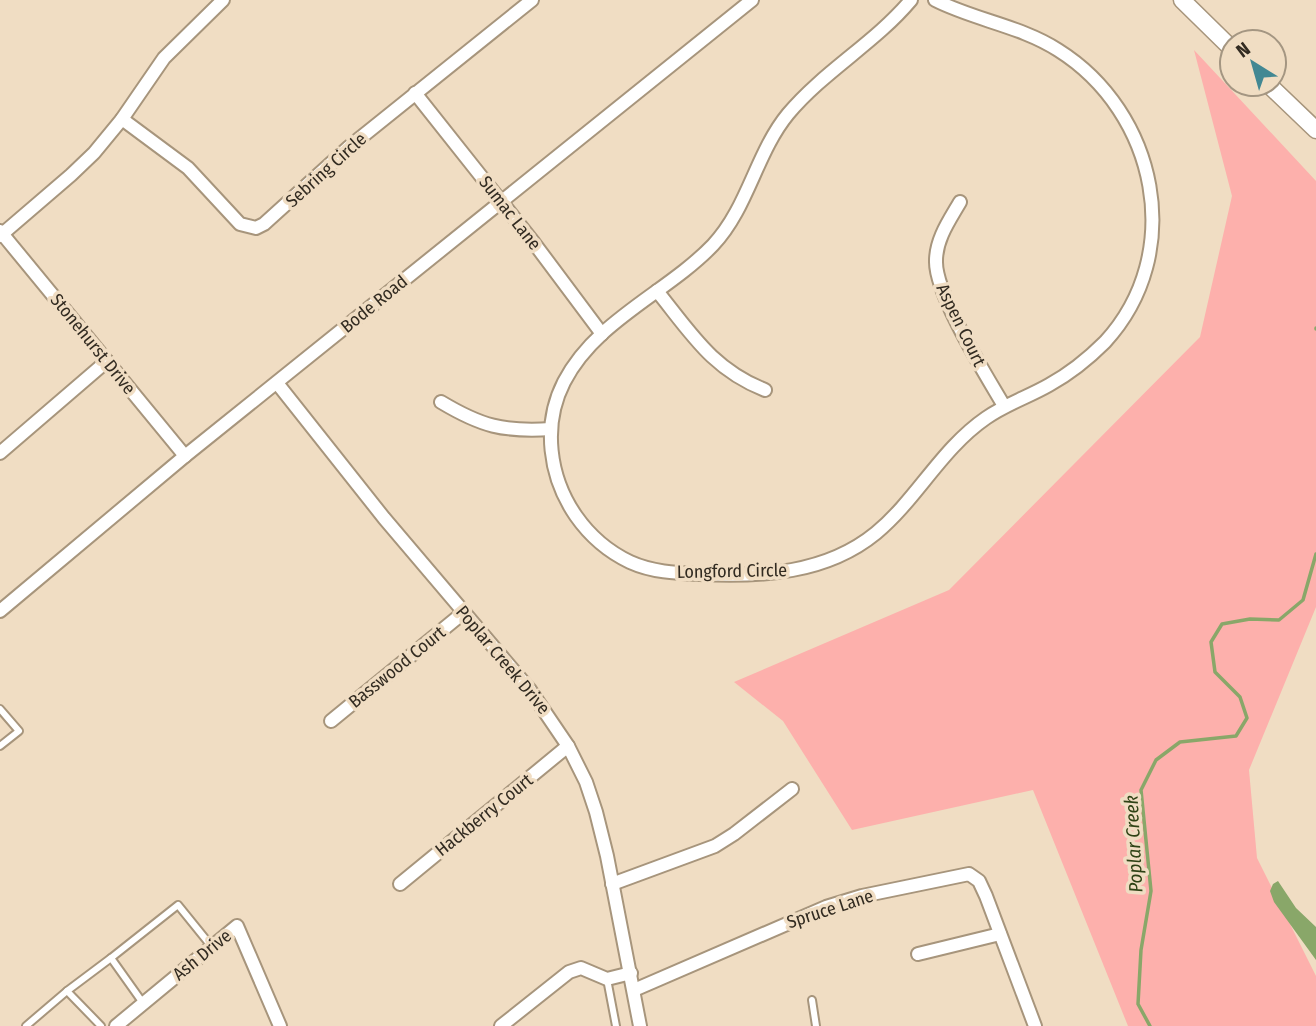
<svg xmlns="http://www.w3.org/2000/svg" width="1316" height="1026" viewBox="0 0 1316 1026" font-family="'Fira Sans Condensed',sans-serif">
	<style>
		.green { fill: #fdb0ac }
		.water { fill: #89a769 }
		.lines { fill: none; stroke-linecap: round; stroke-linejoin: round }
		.stream { stroke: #89a769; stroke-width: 3.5 }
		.service-casing { stroke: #a7957c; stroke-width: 10 }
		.minor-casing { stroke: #a7957c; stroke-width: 16 }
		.tertiary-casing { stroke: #a7957c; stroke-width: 19 }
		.service { stroke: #fff; stroke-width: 6 }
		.minor { stroke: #fff; stroke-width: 12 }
		.tertiary { stroke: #fff; stroke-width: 16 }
		.labels { text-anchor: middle; stroke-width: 7; stroke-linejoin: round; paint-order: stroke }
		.street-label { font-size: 18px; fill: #322b21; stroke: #f0ddc3 }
		.water-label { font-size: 19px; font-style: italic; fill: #2e4215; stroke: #f0ddc3 }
	</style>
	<rect width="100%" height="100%" fill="#f0ddc3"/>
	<path class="green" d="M1194,50l122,131v426l-67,163 8,88 59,118v50h-188l-95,-236 -181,40 -69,-109 -49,-39 215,-92 251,-253 32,-141z"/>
	<path class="water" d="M1278,881l18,27 20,19v33l-42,-58 -4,-11 3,-7z"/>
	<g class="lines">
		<g class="stream">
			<path d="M1316,328v1"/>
			<path d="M1150,1026l-12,-22 3,-54 10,-59 -10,-101 15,-30 24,-18 56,-6 11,-18 -7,-21 -25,-25 -4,-30 11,-18 28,-5 29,1 24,-20 13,-46"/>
		</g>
		<defs>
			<g id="service">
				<path d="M0,709l19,22 -19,15"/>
				<path d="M607,979l9,47"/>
				<path d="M67,991l34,35"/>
				<path d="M812,1000l4,26"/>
				<path d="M143,1003l-32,-45 67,-53 34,42"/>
				<path d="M26,1026l41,-35 44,-33"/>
			</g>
			<g id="minor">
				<path d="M911,0c-36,43 -87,71 -123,114 -32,39 -40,94 -75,131 -46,48 -117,75 -149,137 -22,43 -15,95 12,134 14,20 33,36 54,46 22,10 45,11 69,12 62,3 127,0 177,-41 41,-34 65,-84 110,-115 20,-14 42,-21 63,-33 20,-11 40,-27 56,-43 82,-89 52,-230 -47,-292 -37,-24 -84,-30 -123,-50"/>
				<path d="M415,93l119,150 68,91"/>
				<path d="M122,119l66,49 52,56 16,4 8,-4 85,-77 183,-147"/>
				<path d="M960,202c-11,19 -24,37 -24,59 -1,33 50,114 68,145"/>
				<path d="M0,231l185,225"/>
				<path d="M0,236l71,-61 23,-22 28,-34 42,-61 59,-58"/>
				<path d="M657,291c34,42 55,78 108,99"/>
				<path d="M277,383l107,135 146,172 38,56 18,36 10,30 11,44 33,170"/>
				<path d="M441,402c40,24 62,30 110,27"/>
				<path d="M0,453l107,-92"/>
				<path d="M0,611l185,-155 567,-456"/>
				<path d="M331,721l132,-108"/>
				<path d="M400,884l168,-138"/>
				<path d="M612,884l103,-38 19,-12 58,-45"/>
				<path d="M918,954l82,-20"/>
				<path d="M634,990l192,-83 36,-11 107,-22 10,7 7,15 49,130"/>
				<path d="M116,1026l121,-100 43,100"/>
				<path d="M501,1026l68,-54 12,-4 26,11 24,-6"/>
			</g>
			<g id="tertiary">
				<path d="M1182,0l50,49"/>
				<path d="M1268,84l48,46"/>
			</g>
		</defs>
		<use href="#service" class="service-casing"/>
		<use href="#minor" class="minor-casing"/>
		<use href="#tertiary" class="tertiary-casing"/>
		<use href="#service" class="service"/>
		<use href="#minor" class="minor"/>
		<use href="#tertiary" class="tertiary"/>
	</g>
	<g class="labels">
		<g class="street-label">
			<text transform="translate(326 170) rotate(-42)" y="6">Sebring Circle</text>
			<text transform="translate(510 213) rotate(52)" y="6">Sumac Lane</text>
			<text transform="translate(374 304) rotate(-39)" y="6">Bode Road</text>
			<text transform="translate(961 325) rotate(64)" y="6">Aspen Court</text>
			<text transform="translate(93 344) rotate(51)" y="6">Stonehurst Drive</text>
			<text transform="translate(732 571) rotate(-1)" y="6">Longford Circle</text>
			<text transform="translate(503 660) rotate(50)" y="6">Poplar Creek Drive</text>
			<text transform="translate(397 667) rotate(-39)" y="6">Basswood Court</text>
			<text transform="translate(484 815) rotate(-39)" y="6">Hackberry Court</text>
			<text transform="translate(830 909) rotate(-18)" y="6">Spruce Lane</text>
			<text transform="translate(202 955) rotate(-39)" y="6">Ash Drive</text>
		</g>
		<g class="water-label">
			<text transform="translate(1133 844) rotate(-93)" y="7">Poplar Creek</text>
		</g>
	</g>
	<g transform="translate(1253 63) rotate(323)"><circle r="33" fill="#f0ddc3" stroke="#a49682" stroke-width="2"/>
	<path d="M0-5L12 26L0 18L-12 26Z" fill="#428893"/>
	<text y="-10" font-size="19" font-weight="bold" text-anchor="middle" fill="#322b21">N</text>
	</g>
</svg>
